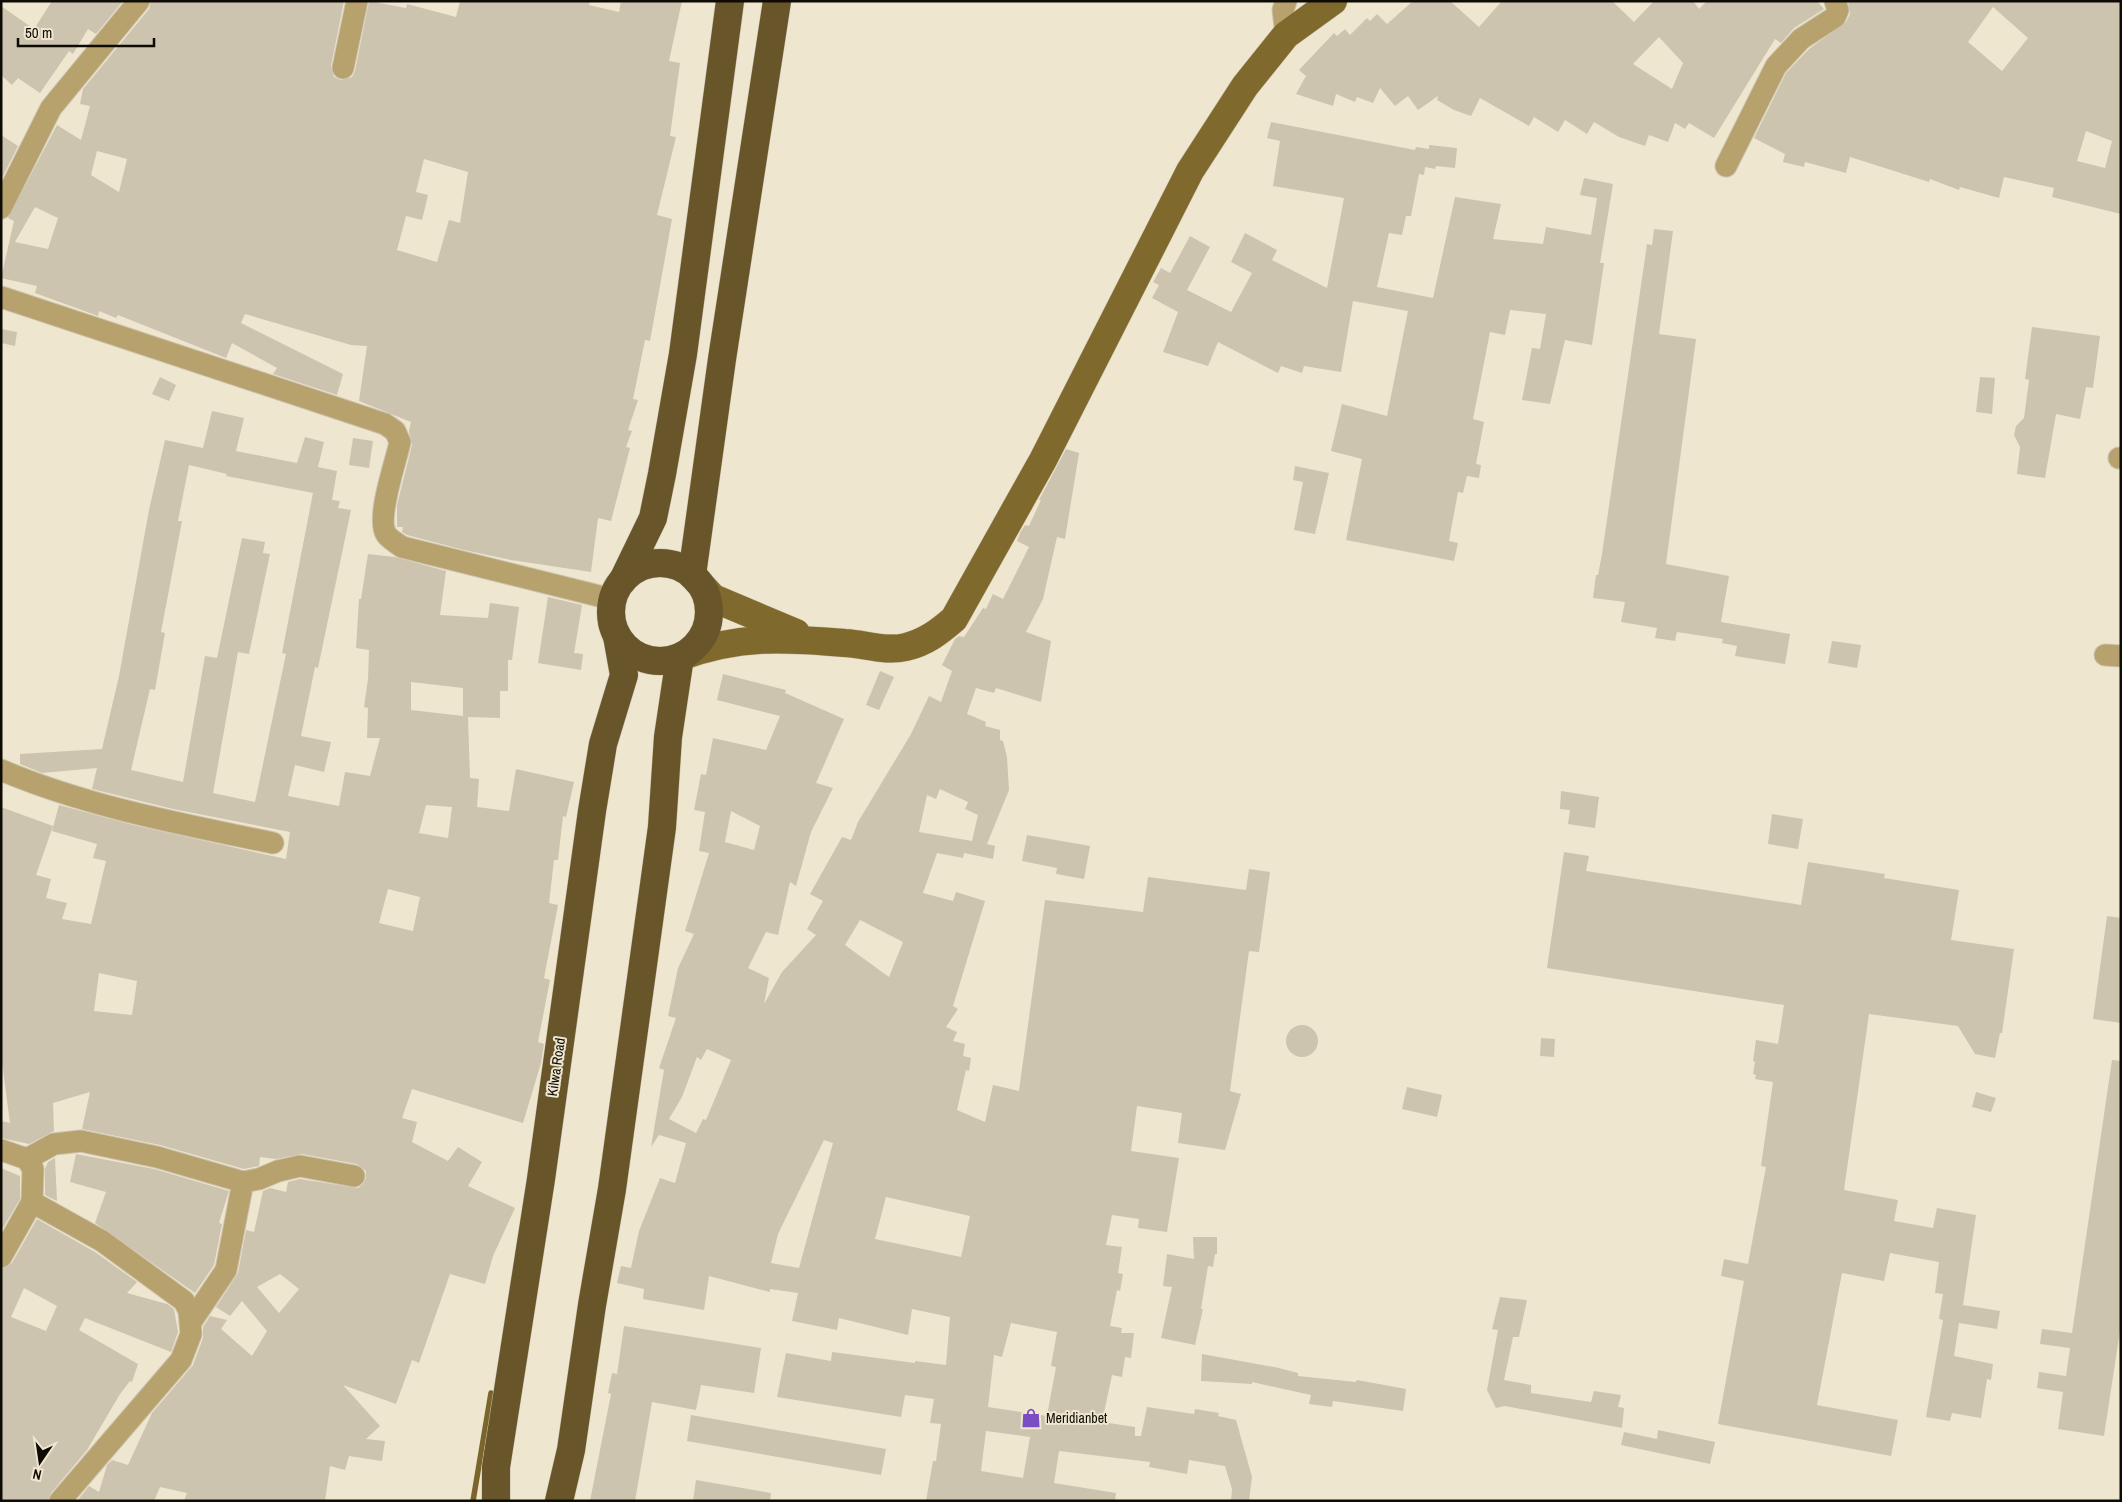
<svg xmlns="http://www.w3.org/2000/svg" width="2122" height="1502" viewBox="0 0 2122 1502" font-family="'Archivo Narrow',sans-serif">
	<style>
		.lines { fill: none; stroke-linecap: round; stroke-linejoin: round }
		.stream { stroke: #7b652a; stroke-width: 5.5 }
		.building { fill: #ccc4ae; fill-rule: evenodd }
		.street-casing { stroke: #cbc3b0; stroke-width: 23 }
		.primary-casing { stroke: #cbc3b0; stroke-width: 29 }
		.highway-casing { stroke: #cbc3b0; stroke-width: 29 }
		.street { stroke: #b7a26d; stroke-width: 21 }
		.primary { stroke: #80692c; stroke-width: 28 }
		.highway { stroke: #68562a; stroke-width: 28 }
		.labels { text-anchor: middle; stroke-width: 4; stroke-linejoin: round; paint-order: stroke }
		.street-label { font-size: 14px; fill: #0e0b05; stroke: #efe6d0 }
		.poi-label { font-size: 14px; fill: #0e0b05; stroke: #efe6d0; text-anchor: start }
	</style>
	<rect width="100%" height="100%" fill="#efe6d0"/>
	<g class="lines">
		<path class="stream" d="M473,1501l18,-108"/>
	</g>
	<g class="building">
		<path d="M52,1h71l-27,33 -8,-5 -15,25 -4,-3 -29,42 -22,-15 -6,7 -11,-10v-69l33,23z"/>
		<path d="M151,1h193l-13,65 3,11 7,3 11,-3 3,-6 14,-70 37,7 1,-4 49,13 4,-16h130l-1,4 30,7 2,-11h61l-13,60 11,2 -10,73 6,1 -19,78 15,4 -22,122 -5,-1 -12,59 5,1 -10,30 4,1 -6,16 4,1 -19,73 -13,-3 -7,54 -80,-12 -47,-10 -57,-15 -5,-3 1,-5h-6v-22l15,-60 -3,-14 2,-9 -52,-21 8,-55 -16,-1 -106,-31 -4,9 102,51 -6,21 -64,-21 4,-6 -45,-25 -6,15 -108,-43 -2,3 -17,-7 -1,5 -63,-23 2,-7 -36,-8 13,-57 -6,-3 49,-93 24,15 9,-34 -10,-2 3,-15 66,-80zM97,151l30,8 -8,33 -28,-17zM424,159l44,13 -8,51 -11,-3 -12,42 -40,-12 9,-34 16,4 6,-25 -12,-3zM35,207l23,11 -10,31 -33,-7z"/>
		<path d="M1413,1h37l29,26 23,-26h110l22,21 20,-21h39l6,8 8,-8h110l7,8 -30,19 -13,15 -6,-4 -61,99 -25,-15 -4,6 -10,-6 -7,19 -19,-7 -4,11 -26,-9 -25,-15 -7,12 -22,-14 -7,12 -24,-15 -5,9 -49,-28 -9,18 -17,-6 -17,-10 1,-4 -20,14 -10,-14 -13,10 -15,-18 -7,15 -16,-6 -2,5 -19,-8 -3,12 -37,-12 10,-18 -7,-6 35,-37 3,3 8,-7 5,6 17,-17 3,3 7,-7 10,10zM1659,37l24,26 -11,26 -39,-25z"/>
		<path d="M1848,1h273v213l-69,-17 2,-9 -50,-11 -5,21 -39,-11 -1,3 -29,-11 -1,3 -79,-25 -4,16 -41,-11 -1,5 -21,-5 2,-8 -31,-16 32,-65 23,-24 37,-27 4,-8zM1993,7l35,31 -26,33 -34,-29zM2086,131l26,10 -7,27 -28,-7z"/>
		<path d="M1271,122l144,28 1,-3 13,2v-4l28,3 -2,20 -19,-2 -1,3 -10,-2 -1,8 -5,-1 -8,42h-5l-4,19 -13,-2 -12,54 56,11 22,-101 46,7 -8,35 50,5 3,-17 45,8 6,-37 -17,-3 4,-17 29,6 -13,79h4l-12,82 -27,-5 -15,64 -28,-4 10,-52 8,1 6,-35 -36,-4 -5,25 -15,-3 -17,87 11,3 -8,42 5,1 -2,13 -12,-2 -4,17 -5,-1 -9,49 9,2 -4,18 -108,-21 16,-81 -31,-8 11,-47 45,12 21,-105 -55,-10 -12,71 -37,-6 -2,7 -21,-7 -3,7 -60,-31 -10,24 -45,-14 15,-40 -26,-14 7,-13 -6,-3 8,-14 9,5 20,-37 20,11 -23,43 44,22 21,-39 -21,-11 14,-29 32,17 -5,10 55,28 17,-90 -71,-12 7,-45 -13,-3z"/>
		<path d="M1,135l17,11 -17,34z"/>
		<path d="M1654,229l19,2 -14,103 37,5 -30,225 63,12 -8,46 69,12 -5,30 -50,-8 2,-10 -15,-3 1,-4 -46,-7 -2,9 -20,-3 2,-10 -36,-6 4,-20 -32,-4 3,-23h2l4,-21 45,-310 5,1z"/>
		<path d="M2032,327l68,9 -7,52 -7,-1 -6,32 -24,-5 -11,64 -28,-4 3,-27 -6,-12 2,-9 8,-8 5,-38 -4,-1z"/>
		<path d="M1,329l16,3 -2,14 -14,-3z"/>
		<path d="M160,377l16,8 -7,16 -17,-7z"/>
		<path d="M1980,377l15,1 -3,36 -16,-2z"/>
		<path d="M212,411l32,7 -8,33 61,12 8,-26 19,5 -6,25 19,4 -5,29 8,1 -2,7 13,2 -33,158 -3,-1 -14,69 30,6 -7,30 -29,-7 -7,31 51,10 6,-34 25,4 10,-38h-13l1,-30 -4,-1 4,-28 1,-29 -13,-2 3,-49h2l7,-45 27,3 51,14 -6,44 48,3 2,-15 29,4 -7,53h-4v31h-8v27l-32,-1 2,61 9,1 -2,28 32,4 7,-42 58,13 -8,35 -3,-1 -5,44h-4l-5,43 9,2 -14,73 6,2 -12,62 6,2 -3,19 -18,60 -111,-34 -10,29 15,4 -5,20 36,19 10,-14 24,15 -14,24 47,22 -22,48 -8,28 -35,-10 -31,89 -7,-3 -16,44 -53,-19 37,41 -14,13 19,2 -3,20 -33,-5 -4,14 -15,-4 -5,35h-141l3,-8 -27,-6 -6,14h-77l12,-15 10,6 8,-27 5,-5 16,5 24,-52 41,-48 10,-27v-11l7,-11 17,4 -6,9 31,27 15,-25 -25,-30 -12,15 -14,-9 22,-34 8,-43 8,2 9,-41 7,-3 16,4 2,-10 12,-3 58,9 5,-4 3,-6v-7l-9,-7 -55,-10 -26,5 -16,-2 -1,9 -15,3 -84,-24 -78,-16 8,-37 -37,11 1,28 -25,13 -28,-6v-17l9,2 -9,-68v-248l52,19 -17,49 15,4 -5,19 21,5 -5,16 29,5 15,-63 -13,-3 4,-14 -45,-13 7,-26 74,20 153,34 4,-27 -117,-23 -81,-20 5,-21 -55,5 -22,-9v-10l82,-5 17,-73 30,-166 16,-70 38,8zM189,465l38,9 -1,2 87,17 -31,160 4,1 -31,148 -42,-9 25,-141 11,2 21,-100 -7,-1 2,-11 -23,-4 -25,120 -12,-2 -22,126 -52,-12 19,-81 5,1 10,-57 -4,-1 21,-111h-4zM411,682l52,6v28l-52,-6zM426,805l26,2 -4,31 -29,-5zM388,889l32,8 -7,34 -34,-8zM99,973l38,8 -5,34 -38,-4zM280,1274l19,15 -20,24 -22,-26z"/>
		<path d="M353,438l20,3 -4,27 -20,-3z"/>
		<path d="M1066,449l13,4 -14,86 -8,-2 -14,62 -17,33 25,9 -10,61 -45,-14 -2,5 -18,-5 -9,26 19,8 -1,4 15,4v10l3,1 4,16 2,33 -22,54 8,2 -2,13 -29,-6 -1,5 -26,-5 -14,40 30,8 3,-9 29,9 -32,105 5,3 -12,18 11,5 -4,9 12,3 -2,12 8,2 -2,13 -3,-1 -9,40 28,12 8,-37 26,6 26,-191 98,12 5,-35 98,13 3,-21 21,3 -11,80 -10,-1 -19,140 11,3 -16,56 -47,-7 4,-30 -45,-7 -6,45 48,7 -12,74 -29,-4 1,-9 -27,-4 -6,30 16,2 -4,26 5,1 -3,17 -3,-1 -7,36 12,2 -1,5h13l-3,25 -6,-1 -3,20 -10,-2 -10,47 33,5v9h6l6,-29 47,7 1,-5 24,4 -1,3 18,4 16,57 -3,24h-18l1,-12 -7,-23 -36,-6 -2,14 -38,-7 1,-5 -91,-11 -5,32 62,10 -1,8h-189l7,-40h3l5,-37 -11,-1 4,-24 -29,-4 -4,22 -124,-20 9,-44 45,8 1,-9 83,11v-2l31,4 4,-48 -38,-8 -4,26 -69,-17 -2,12 -45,-9 6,-28 -28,-4v3l-61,-16 -5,34 -61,-11 1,-10 -27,-6 4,-17 10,2 8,-37 21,-53 15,5 11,-40 -27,-8 -8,12 13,-77 -5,-2 17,-50 -8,-2 10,-48 16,-34 -9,-3 24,-78 -10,-2 6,-39 -11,-2 7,-36 5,1 7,-37 53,12 14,-34 -63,-16 6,-26 63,16 -1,3 59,26 -28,64 17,5 -22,44 -15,54 -6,-4 -12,53 -12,-3 -18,36 21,10 -5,26 18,-32 34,-37 -9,-6 16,-28 -13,-7 32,-57 9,3 7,-18 53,-88 18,-38 12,6 11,-31 -10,-6 13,-26 4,-3 5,1 19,-29 3,1 7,-15 10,5 26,-52 -12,-6 3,-8 5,-8 4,1 12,-26h-2zM940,789l28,13 -3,7 13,6 -6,26 -53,-9 8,-37 9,4zM731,811l29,15 -6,24 -29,-8zM860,920l43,22 -14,35 -44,-32zM707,1049l24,11 -25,60 -3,-1 -7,14 -27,-14 13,-22 15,-40 4,3zM824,1140l9,3 -34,125 -28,-5 7,-29zM886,1197l84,19 -9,41 -86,-18zM1011,1323l46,9 -6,34 5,1 -9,49 -59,-9 6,-52 8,2zM986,1431l44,6 -7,41 -42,-7z"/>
		<path d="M1295,466l34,7 -14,61 -21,-4 9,-48 -10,-2z"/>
		<path d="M548,597l34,8 -8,48 9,1 -2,16 -43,-7z"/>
		<path d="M1832,641l29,4 -4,23 -29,-5z"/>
		<path d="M880,671l14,6 -15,33 -13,-5z"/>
		<path d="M1561,791l38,6 -4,31 -27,-4 2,-14 -10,-1z"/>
		<path d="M1772,814l31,5 -5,30 -30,-5z"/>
		<path d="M1027,835l63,11 -6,33 -28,-5 1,-6 -35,-7z"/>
		<path d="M1564,852l25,4 -3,15 215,34 7,-43 77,12 -1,4 75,12 -8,50 63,9 -12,84h-2l-5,25 -20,-4 -17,-28 -89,-12 -25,176 54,10 -4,21 39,7 4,-20 39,7 -13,90 37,6 -3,18 -38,-6 -5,33 39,8 -2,16 -4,-1 -6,39 -29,-5 -2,8 -24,-4 17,-97 -4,-1 4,-25 -8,-1 4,-31 -49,-9 -6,28 -42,-8 -25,132 81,15 -7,36 -173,-32 26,-143 -23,-5 3,-17 24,5 18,-97 -5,-1 12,-84 -18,-3 1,-4 -3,-1 2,-12 -2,-1 3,-21 22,4 6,-39 -237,-37z"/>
		<path d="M2107,916l14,2v105l-28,-4z"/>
		<circle cx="1302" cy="1041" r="16"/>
		<path d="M1541,1038l14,1 -1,18 -14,-1z"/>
		<path d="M2112,1060l9,1v263l-17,112 -46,-7 5,-37 -26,-4 2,-16 27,4 4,-28 -30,-4 2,-15 30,4z"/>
		<path d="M1407,1087l35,8 -5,22 -35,-8z"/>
		<path d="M1976,1092l20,6 -5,14 -19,-5z"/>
		<path d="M76,1154l78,15 75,22 -10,32 3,1 -8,41 -19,28 -100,-70 11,-31 -36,-10z"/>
		<path d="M55,1158l2,43 -12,-6v-26l3,-7z"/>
		<path d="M1,1168l19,8v23l-19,32z"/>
		<path d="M37,1219l58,33 42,30 -10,11 40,11 7,5 4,23 -7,20 -86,-34 -6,12 59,34 -6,18 -2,-1 -10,13 -33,56 -36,43 -3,8h-47v-232l11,-6zM24,1288l33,18 -11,25 -35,-14z"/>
		<path d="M1193,1237h24v17h-2l-2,13 -5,-1 -7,43h2l-8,36 -34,-7 11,-51 -9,-1 4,-32 27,5z"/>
		<path d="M1500,1297l27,3 -8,37h-6l-9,43 27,5v8l60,9 3,-11 27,4 -3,12 6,1 -2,20 -117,-22 -9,2 -9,-18 11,-60 -6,-1z"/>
		<path d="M624,1326l137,22 -7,45 -53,-8 -5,25 -44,-8 -17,99h-45l21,-107 -3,-1 4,-20 5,1z"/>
		<path d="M1202,1354l77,14 19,5v3l58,6 1,-2 49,9 -3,22 -70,-10 -1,6 -23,-3 2,-9 -59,-13v2l-51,-3z"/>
		<path d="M691,1415l195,34 -5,26 -194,-34z"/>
		<path d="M1658,1430l57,12 -5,22 -89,-19 3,-13 33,7z"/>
		<path d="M696,1480l75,13 -1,8h-77z"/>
	</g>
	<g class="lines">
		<defs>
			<g id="street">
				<path d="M1286,1l-3,9 3,25"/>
				<path d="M343,68l14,-67"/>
				<path d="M1726,166l50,-100 25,-27 34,-22 3,-7 -3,-9"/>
				<path d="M1,208l50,-100 88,-107"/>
				<path d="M1,297l384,127 10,7 5,11c-4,20 -24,75 -14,92 3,5 11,9 16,13l205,51 4,9"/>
				<path d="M2119,458h2"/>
				<path d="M2105,655l16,1"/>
				<path d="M1,770c87,37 181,54 272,73"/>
				<path d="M1,1150l26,9 6,10 -1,33 70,39 82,60 5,10 2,23 -10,26 -121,141"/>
				<path d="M27,1159l27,-15 27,-3 76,16 86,25 16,-3 19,-8 22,-5 54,10"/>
				<path d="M1,1257l31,-55"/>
				<path d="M191,1322l35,-52 17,-88"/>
			</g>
			<g id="primary">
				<path d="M692,575l21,23 83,35"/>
				<path d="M680,657c58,-22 105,-19 165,-14 20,1 41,9 61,4 20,-5 33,-15 48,-28l89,-159 147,-289 55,-85 41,-51 47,-34"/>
			</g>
			<g id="highway">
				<circle cx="660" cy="612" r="49"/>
				<path d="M692,575l30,-216 55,-358"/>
				<path d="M623,580l30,-62 9,-44 21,-120 47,-353"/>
				<path d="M496,1501v-34l45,-288 51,-368 11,-67 21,-69 -7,-39"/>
				<path d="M559,1501l12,-51 21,-145 20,-116 50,-362 6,-90 12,-80"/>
			</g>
		</defs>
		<use href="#street" class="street-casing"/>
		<use href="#primary" class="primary-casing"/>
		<use href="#highway" class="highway-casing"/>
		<use href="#street" class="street"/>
		<use href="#primary" class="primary"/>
		<use href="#highway" class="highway"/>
	</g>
	<defs>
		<symbol id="shop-bare" viewBox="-9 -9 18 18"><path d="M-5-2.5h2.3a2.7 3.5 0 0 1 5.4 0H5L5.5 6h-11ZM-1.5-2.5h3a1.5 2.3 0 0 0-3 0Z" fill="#7c4cc4" stroke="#efe6d0" stroke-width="2.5" paint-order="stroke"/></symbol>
	</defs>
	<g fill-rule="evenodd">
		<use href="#shop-bare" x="1017" y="1404" width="28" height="28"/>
	</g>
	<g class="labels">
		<g class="street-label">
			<text transform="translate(556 1067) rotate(-82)" y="5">Kilwa Road</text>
		</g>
		<g class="poi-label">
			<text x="1046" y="1423">Meridianbet</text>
		</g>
	</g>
	<rect width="2122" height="1502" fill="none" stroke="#0e0b05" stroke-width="5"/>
	<g transform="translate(40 1462) rotate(193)" stroke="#efe6d0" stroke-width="4" paint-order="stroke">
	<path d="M0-4L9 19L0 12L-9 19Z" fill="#0e0b05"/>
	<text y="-8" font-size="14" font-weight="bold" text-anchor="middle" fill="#0e0b05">N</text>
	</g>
	<path d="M18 38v8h136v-8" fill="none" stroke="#0e0b05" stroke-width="2.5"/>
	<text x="25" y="38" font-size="15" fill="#0e0b05" stroke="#efe6d0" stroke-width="4" paint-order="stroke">50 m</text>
</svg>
